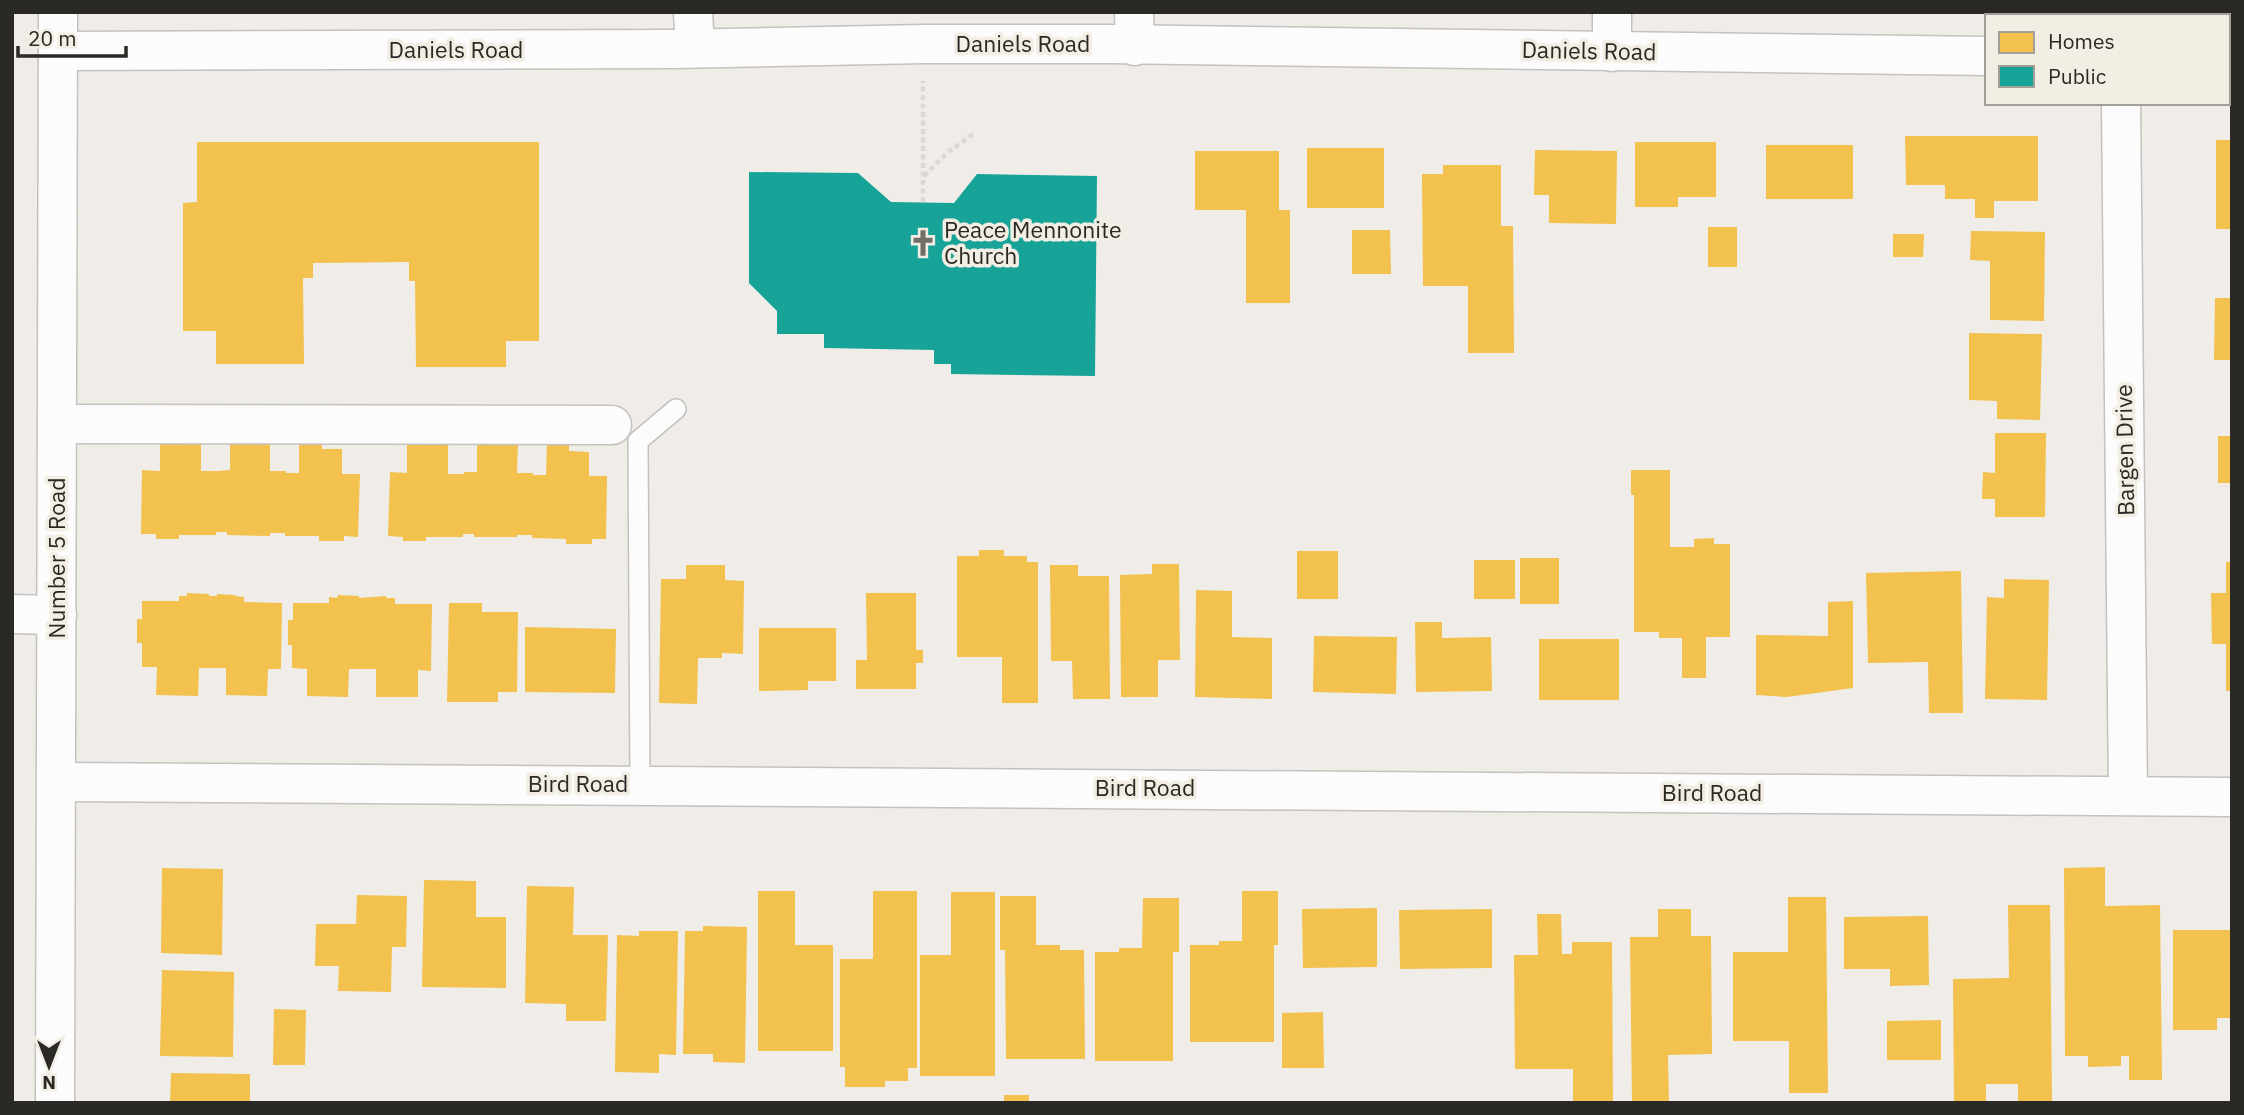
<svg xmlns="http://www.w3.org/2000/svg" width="2244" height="1115" viewBox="0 0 2244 1115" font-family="'IBM Plex Sans',sans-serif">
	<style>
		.homes { fill: #f2c14e }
		.public { fill: #17a398 }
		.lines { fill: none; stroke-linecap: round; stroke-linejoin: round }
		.lane-casing { stroke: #c4c2be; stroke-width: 22 }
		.street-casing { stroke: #c4c2be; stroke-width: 41 }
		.secondary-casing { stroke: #c4c2be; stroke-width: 41 }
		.path { stroke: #dad9d8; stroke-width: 4.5; stroke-dasharray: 5 3.5; stroke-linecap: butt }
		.lane { stroke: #fdfcfc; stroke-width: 19 }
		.street { stroke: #fdfcfc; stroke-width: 38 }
		.secondary { stroke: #fdfcfc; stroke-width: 38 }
		.labels { text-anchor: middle; stroke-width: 7; stroke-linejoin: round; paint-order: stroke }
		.street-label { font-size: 23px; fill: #2b2925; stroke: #f3eee4 }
		.poi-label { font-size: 23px; fill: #2b2925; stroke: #f3eee4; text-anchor: start }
	</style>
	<rect width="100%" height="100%" fill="#f0ede8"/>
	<g class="homes">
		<path d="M1905,136h133v65h-44v17h-19v-19h-30v-14h-39z"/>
		<rect x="2216" y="140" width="16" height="89"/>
		<path d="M197,142h342v199h-33v26h-90l-1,-86h-6v-19l-96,1v15h-10l1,86h-88v-33h-33v-128l14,-1z"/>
		<path d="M1635,142h81v55h-38v10h-43z"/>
		<rect x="1766" y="145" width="87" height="54"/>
		<rect x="1307" y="148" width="77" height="60"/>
		<path d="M1535,150l82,1 -1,73 -67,-1v-28h-15z"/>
		<path d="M1195,151h84v59h11v93h-44v-93h-51z"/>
		<path d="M1443,165h58v61h12l1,127h-46v-67h-45l-1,-112h21z"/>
		<rect x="1708" y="227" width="29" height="40"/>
		<path d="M1352,230h38l1,44h-39z"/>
		<path d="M1971,231l74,1 -1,89 -54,-1v-59l-20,-1z"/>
		<path d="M1893,234h31l-1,23h-30z"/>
		<path d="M2215,298h17v62h-18z"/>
		<path d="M1969,333l73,1 -2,86 -43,-1v-18l-28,-1z"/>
		<path d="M1995,433h51l-1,84h-50v-18h-13l1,-27 12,1z"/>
		<rect x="2218" y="436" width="14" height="47"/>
		<path d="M230,439l40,1v31h16v2h13v-31h23v7h20v25h18l-2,63 -14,-1v5h-25v-5h-34v-3h-15v3l-43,-1v-3h-11v3h-37v4h-23v-5h-15l1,-64 18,1v-30l41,1v29h16l13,-1z"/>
		<path d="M477,441l41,1 -1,31h16v2h13l1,-31h22v7l20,1v24h18l-1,63h-14v5h-26v-5l-34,-1v-3h-15v2h-43v-3h-11v3h-37v4h-23v-4l-15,-1 2,-64 17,1v-29h41v30h16v-2h13z"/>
		<path d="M1631,470h39v77h24v-8l20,-1v6h16v93h-24v41h-24v-40h-23v-6h-25v-137h-3z"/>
		<path d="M979,550h25v6h23v6h11v141h-36v-46h-45v-101h22z"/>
		<rect x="1297" y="551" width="41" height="48"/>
		<rect x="1520" y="558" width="39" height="46"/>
		<rect x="1474" y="560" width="41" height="39"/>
		<path d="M2226,562h6v129h-6v-47h-14l-1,-51h15z"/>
		<path d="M1152,564h27l1,96h-22v37h-37l-1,-122 32,-1z"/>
		<path d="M686,565h39v15l19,1 -1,73 -21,-1v5h-24l-1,46 -38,-1 2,-124h25z"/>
		<path d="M1050,565h28v11h31l1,123h-37l-1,-38h-21z"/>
		<path d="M1961,571l2,142h-34l-1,-51 -60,1 -2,-90z"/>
		<path d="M2004,579l45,1 -2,120 -62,-1 2,-102 17,1z"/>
		<path d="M1196,590l36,1v46l40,1v61l-77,-2z"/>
		<path d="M187,593l22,1v2h8v-2l18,1v1l9,1v5l38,1 -1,66h-13l-1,27 -41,-1v-27h-27l-1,28 -42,-1 1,-28h-15v-24h-5v-24h5v-18h37v-5h8z"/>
		<path d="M866,593h50v57h7v13h-7v26h-60v-29h11z"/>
		<path d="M338,595l21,1v2l27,-2v2h9v6h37l-1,67 -13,-1v27h-42v-28h-27l-1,28 -41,-1v-27l-15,-1v-23h-4v-25h5v-17h36v-6l8,1z"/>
		<path d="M1853,601v87l-66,9 -31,-2v-60l72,1v-34z"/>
		<path d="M449,603h33v9h36l-1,80h-19v10h-51z"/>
		<path d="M1415,622h27v16l49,-1 1,54 -76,1z"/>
		<path d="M525,627l91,2 -1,64 -90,-1z"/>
		<path d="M759,628h77v53h-28v9l-49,1z"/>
		<path d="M1314,636l83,1 -1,57 -83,-2z"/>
		<rect x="1539" y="639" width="80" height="61"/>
		<path d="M2105,867v39l55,-1 2,175h-33v-24h-8v10l-33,1v-11h-23l-1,-188z"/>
		<path d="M162,868l61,1 -1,86 -61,-2z"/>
		<path d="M424,880l52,1v36h30v71l-84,-1z"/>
		<path d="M527,886l47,1 -1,48h35l-2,86h-40v-17l-41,-1z"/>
		<path d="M758,891h37v54h38v106h-75z"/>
		<path d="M873,891h44v177h-9v13h-23v6h-40v-20h-5v-108h33z"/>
		<path d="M1242,891h36v54h-4v97h-84v-97h29v-4h23z"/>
		<path d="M951,892h44v184h-75v-121h31z"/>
		<path d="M357,895l50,1 -1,51h-14l-1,45 -53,-1 1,-25h-24l1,-42h40z"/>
		<path d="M1000,896h36v49h24v5h24l1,109h-79l-1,-109h-5z"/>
		<path d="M1788,897h38l2,196h-39v-52h-56v-89h55z"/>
		<path d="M1143,898h36v54h-6v109h-78v-109h24v-4h23z"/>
		<path d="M2008,905h42l2,197 -34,1v-19h-32v17h-32l-1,-122 56,-1z"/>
		<path d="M1377,908v59l-74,1 -1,-59z"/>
		<path d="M1492,909v59l-92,1 -1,-59z"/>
		<path d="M1658,909h33v27h20l1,118 -44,1 1,48h-37l-2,-166h28z"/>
		<path d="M1537,914h24l1,40h10v-12h40l1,161h-40v-34h-58l-1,-114h24z"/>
		<path d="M1928,916l1,69 -39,1v-17h-46v-52z"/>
		<path d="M703,926l44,1 -2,136 -32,-1v-8h-30l2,-123h18z"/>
		<path d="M2173,930h59v88h-15v12h-44z"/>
		<path d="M639,931h39l-2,124 -17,-1v19l-44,-1 2,-137 22,1z"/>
		<path d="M162,970l72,2 -1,85 -73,-1z"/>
		<path d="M274,1009l32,1 -1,55h-32z"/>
		<path d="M1323,1012l1,56h-42v-55z"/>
		<path d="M1941,1020v40h-54v-39z"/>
		<path d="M171,1073l79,1v29h-80z"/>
		<rect x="1004" y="1095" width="25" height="8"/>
	</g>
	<path class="public" d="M749,172l109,1 33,29 63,1 23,-29 120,2 -2,200 -144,-2v-10h-17v-14l-110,-2v-14h-47v-23l-28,-28z"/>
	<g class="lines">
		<defs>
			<path id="lane" d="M640,784l-2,-343 38,-32"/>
			<g id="street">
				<path d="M693,12l2,36"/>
				<path d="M1134,12l1,34"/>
				<path d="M2120,16v-4"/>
				<path d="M58,51l617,-2 249,-5h184l879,12"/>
				<path d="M1612,52v-40"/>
				<path d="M2228,59h4"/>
				<path d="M2121,103l7,693"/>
				<path d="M58,424l554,1"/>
				<path d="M12,614l45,1"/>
				<path d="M58,782l2174,15"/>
			</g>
			<path id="secondary" d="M55,1103l3,-1091"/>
		</defs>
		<use href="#lane" class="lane-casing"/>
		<use href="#street" class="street-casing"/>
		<use href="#secondary" class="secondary-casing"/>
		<g class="path">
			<path d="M924,176l23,-23 26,-19"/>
			<path d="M923,202v-121"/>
		</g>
		<use href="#lane" class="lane"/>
		<use href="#street" class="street"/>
		<use href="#secondary" class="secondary"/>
	</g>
	<defs>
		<symbol id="church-bare" viewBox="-9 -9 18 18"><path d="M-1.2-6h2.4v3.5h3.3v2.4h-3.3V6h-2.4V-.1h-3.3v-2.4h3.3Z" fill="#706e69" stroke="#f3eee4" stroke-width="2.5" paint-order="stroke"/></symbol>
	</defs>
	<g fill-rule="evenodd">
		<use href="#church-bare" x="904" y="224" width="38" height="38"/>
	</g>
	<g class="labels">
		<g class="street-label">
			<text x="1023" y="52">Daniels Road</text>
			<text x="456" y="58">Daniels Road</text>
			<text transform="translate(1589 51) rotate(1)" y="8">Daniels Road</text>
			<text transform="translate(2125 450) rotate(-91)" y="8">Bargen Drive</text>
			<text transform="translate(57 558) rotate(-90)" y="8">Number 5 Road</text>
			<text x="578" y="792">Bird Road</text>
			<text x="1145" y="796">Bird Road</text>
			<text x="1712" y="801">Bird Road</text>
		</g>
		<g class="poi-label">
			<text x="944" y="238">Peace Mennonite<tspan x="944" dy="26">Church</tspan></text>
		</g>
	</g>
	<rect width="2244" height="1115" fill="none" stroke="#2b2925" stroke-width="28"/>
	<rect x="1985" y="14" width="245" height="91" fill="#f3eee4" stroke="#a39f98" stroke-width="2"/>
	<rect x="1999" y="32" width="35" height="21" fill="#f2c14e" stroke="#a39f98" stroke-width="2"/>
	<text x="2048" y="49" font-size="21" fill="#2b2925">Homes</text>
	<rect x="1999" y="66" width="35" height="21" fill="#17a398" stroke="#a39f98" stroke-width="2"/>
	<text x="2048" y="84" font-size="21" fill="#2b2925">Public</text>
	<g transform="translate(49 1066) rotate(180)" stroke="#f3eee4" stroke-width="5" paint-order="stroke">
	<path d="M0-5L12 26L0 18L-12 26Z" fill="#2b2925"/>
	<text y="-10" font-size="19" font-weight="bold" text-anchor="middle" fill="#2b2925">N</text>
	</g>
	<path d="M18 46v10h108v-10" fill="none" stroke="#2b2925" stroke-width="3.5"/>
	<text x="28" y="46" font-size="21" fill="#2b2925" stroke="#f3eee4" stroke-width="5" paint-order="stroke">20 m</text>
</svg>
